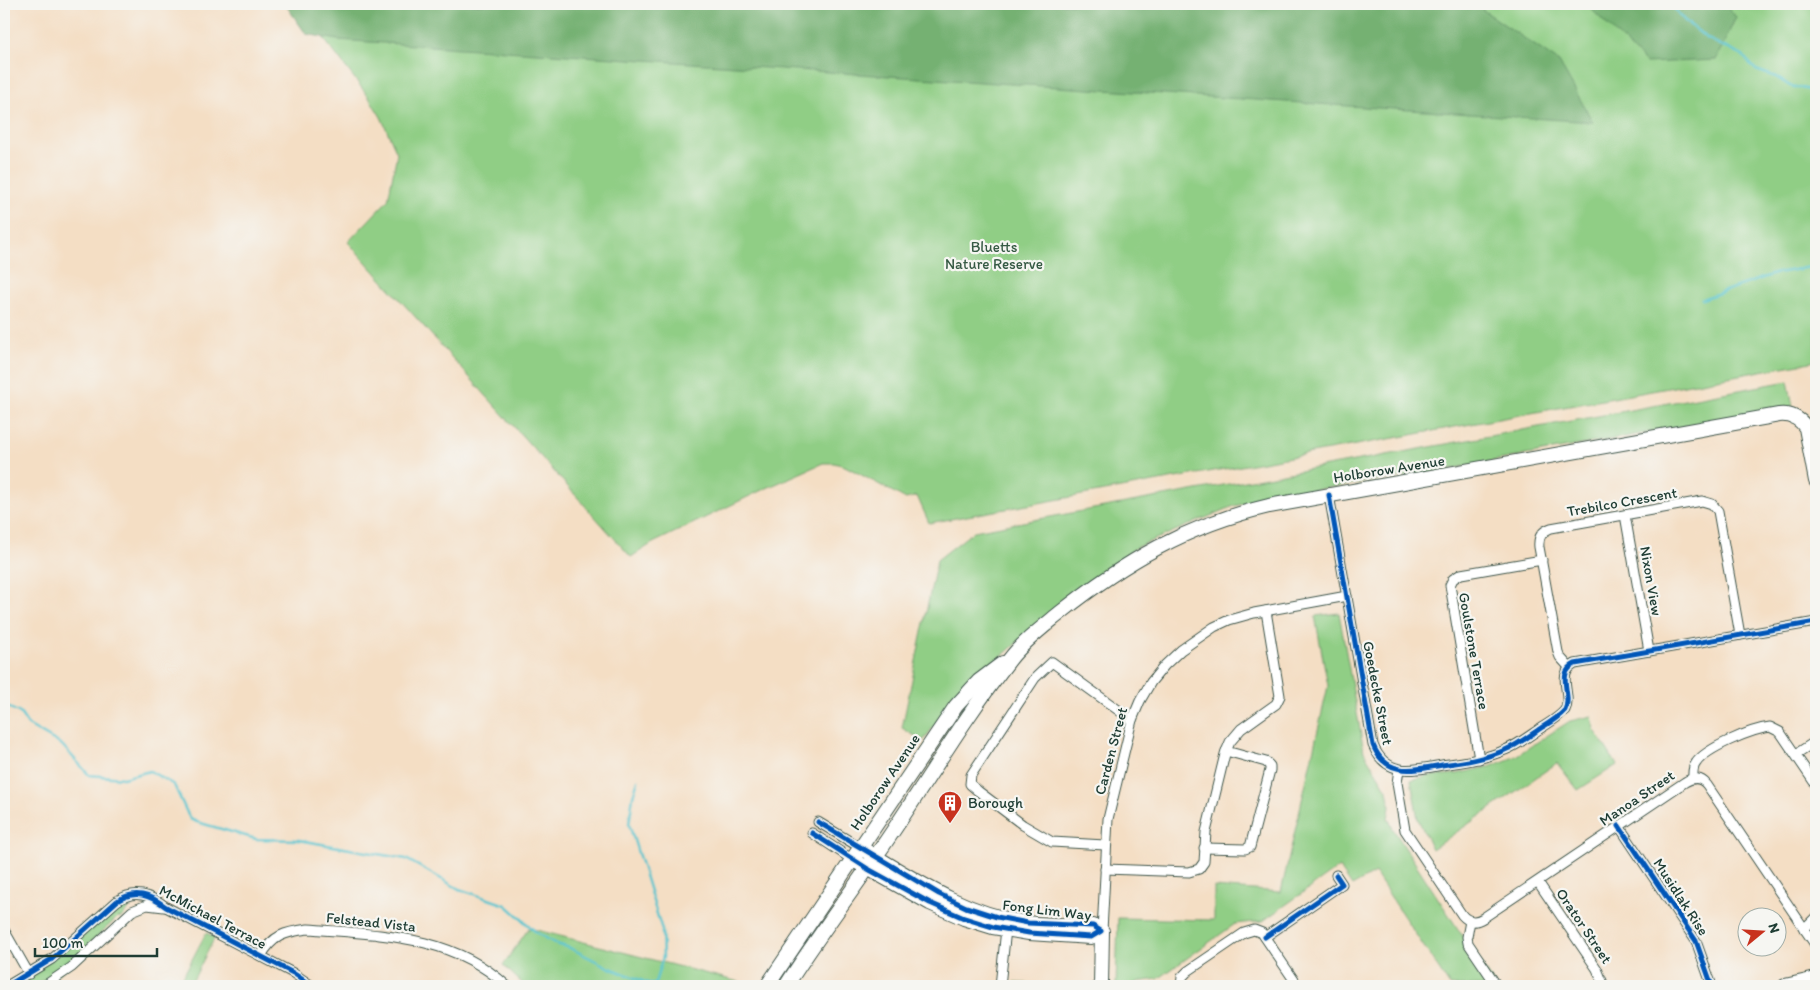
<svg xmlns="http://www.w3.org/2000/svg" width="1820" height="990" viewBox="0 0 1820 990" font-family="Itim,sans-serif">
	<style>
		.green { fill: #90ce85; stroke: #58865c }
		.forest { fill: #74b172; stroke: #4a7753 }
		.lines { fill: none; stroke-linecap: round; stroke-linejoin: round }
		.stream { stroke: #57c4cf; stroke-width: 2.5 }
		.street-casing { stroke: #3f554a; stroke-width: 11 }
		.secondary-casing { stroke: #3f554a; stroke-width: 16 }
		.street { stroke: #fff; stroke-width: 9 }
		.secondary { stroke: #fff; stroke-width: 14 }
		.cycleway-casing { stroke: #f6f6f2; stroke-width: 8 }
		.cycleway { stroke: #0057b8; stroke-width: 5 }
		.labels { text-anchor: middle; stroke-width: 4.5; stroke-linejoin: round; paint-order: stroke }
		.park-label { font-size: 15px; fill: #365a44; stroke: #f6f6f2 }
		.street-label { font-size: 15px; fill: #1f3d34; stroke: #f6f6f2 }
		.poi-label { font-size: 15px; fill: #1f3d34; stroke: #f6f6f2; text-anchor: start }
	</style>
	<rect width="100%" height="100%" fill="#f6f6f2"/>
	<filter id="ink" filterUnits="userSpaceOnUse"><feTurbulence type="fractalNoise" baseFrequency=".02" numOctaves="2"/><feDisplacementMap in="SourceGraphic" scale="10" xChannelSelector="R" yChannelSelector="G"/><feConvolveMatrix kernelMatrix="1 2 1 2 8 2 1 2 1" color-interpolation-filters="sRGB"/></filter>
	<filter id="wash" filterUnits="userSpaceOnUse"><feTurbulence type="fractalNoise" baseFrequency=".0096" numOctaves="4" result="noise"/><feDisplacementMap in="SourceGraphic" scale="20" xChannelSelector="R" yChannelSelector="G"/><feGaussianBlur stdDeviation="1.12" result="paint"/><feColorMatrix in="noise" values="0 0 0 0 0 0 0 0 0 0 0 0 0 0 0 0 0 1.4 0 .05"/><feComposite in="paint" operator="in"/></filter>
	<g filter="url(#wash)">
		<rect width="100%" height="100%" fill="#f4dec4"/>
		<g class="green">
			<path d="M297,4h1519v357l-887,162 -12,-27 -11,3 -61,-33 -11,-3h-11l-63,28 -107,52 -22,14 -283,-315 40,-42 9,-47 -16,-36 -13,-21z"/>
			<path d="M1788,381l5,25 -365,67 -142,21 -52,12 -97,41 -26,19 -70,56 -84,73 -34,46 -21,-13 35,-168 37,-29z"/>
			<path d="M1339,613l25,139 23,38 3,17 -2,11 5,11 102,157h-45l-75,-113 -23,13 -13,-19 -76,54 -28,3 -77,55 -21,3 -6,4h-15l2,-68 96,2v-33l67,5 47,-206 -13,-70z"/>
			<path d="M1592,716l2,13 23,36 -39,25 -21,-27 -125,86 -14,-30 -7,-39 16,-4 29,-2 36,-8 22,-9 56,-36z"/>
			<path d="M124,901l5,2 1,4 -9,11 -3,-1 -29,27v4l-17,16 -26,18 -3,-2 -11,6h-19z"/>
			<path d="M529,928l214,55 -1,3h-217l-22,-21z"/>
			<path d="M206,933l9,4 -25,49h-10l-1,-2z"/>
			<path d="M1013,983l75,2v1h-77z"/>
		</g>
		<g class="forest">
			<path d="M285,4h1194l4,6 76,52 34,60 -1255,-82 -32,-6z"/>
			<path d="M1586,4h139l11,13 -20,43 -70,3z"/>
		</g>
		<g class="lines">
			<g class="stream">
				<path d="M1672,4l4,7 9,10 23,18 35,17 13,14 20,7 14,9 26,5"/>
				<path d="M1702,299l75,-26 39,-7"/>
				<path d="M4,705l16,8 8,12 34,20 27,30 34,3 27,-7 24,14 16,34 7,3 59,17 43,1 107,19 53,30 47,16 31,28 19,11 14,4 40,20 45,18"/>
				<path d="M638,780l-5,16 -4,28 33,106 1,27 -9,29"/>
			</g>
		</g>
	</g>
	<g filter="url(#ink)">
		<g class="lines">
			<defs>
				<g id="street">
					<path d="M1329,495l44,250c13,33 42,25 69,20 21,-3 43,-6 63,-15 13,-5 24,-14 36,-22 8,-5 17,-10 24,-18 8,-15 -10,-36 10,-46l241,-42"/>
					<path d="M1625,515l24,136"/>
					<path d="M1569,667l-9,-10 -2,-5 -19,-105c-1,-10 3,-16 12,-19l151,-27 10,3 6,7 22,124"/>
					<path d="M1796,754l20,-13"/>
					<path d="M1479,759l-29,-174 3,-6 8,-5 81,-14"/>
					<path d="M1399,769l-2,14 8,47 57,85c6,7 13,8 21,3l202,-136c8,-5 16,-5 22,3l109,161"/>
					<path d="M1693,778c0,-5 -1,-10 3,-15 10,-15 56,-34 74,-36l10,5 36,53"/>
					<path d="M818,822l43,26"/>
					<path d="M1619,826l77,115 16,45"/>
					<path d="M812,833l41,27"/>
					<path d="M1105,845l-53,-3 -29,-17 -45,-34 -8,-7 1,-9 64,-97 17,-16 80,58"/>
					<path d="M1204,848l41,1 5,-2 20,-77v-4l-4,-4 -40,-11"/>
					<path d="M1105,869l84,3 10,-3 5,-7 2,-30 19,-78 5,-12 11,-13 35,-25 4,-8 -14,-85"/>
					<path d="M1538,882l59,87 7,17"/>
					<path d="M1470,921l-3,16 1,6 29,43"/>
					<path d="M1804,929l12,-12"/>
					<path d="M4,930l25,44"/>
					<path d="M1102,931l6,-112 24,-99 8,-19 11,-19 14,-17 16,-15 33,-23 15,-7 25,-7 93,-17"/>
					<path d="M1265,937l77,-53 -6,-9"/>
					<path d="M261,956c12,-21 24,-24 47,-27 72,6 143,5 199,57"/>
					<path d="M7,986l45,-27 65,-58c18,-12 33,-6 49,6l127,66 19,13"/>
					<path d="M44,986l28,-19 60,-56 15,-6 17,2"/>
					<path d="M1000,986l6,-57"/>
					<path d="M1181,986l1,-9 6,-6 56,-38 10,-3 8,3 36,53"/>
				</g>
				<g id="secondary">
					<path d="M853,860l77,43 34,15 29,9 36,6 62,4 10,-6 -8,-5c-22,-1 -44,0 -66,-3 -61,-8 -114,-44 -166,-75"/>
					<path d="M767,986l189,-280 23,-25 24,-18"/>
					<path d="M786,986c33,-52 71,-101 105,-152 39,-58 76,-120 119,-175 13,-17 33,-32 50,-46 65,-52 128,-88 209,-107l510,-91c11,-1 21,3 27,13l10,53"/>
					<path d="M1101,986l1,-55"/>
					<path d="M1785,986l31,-7"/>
				</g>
			</defs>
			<use href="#street" class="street-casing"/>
			<use href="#secondary" class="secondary-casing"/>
			<use href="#street" class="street"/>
			<use href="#secondary" class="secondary"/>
			<defs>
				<g id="cycleway">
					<path d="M1329,495l44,250c13,33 42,25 69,20 21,-3 43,-6 63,-15 13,-5 24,-14 36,-22 8,-5 17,-10 24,-18 8,-15 -10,-36 10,-46l241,-42"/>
					<path d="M1619,826l77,115 16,45"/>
					<path d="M812,833l56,36 62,34 34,15 29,9 36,6 62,4 10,-6 -8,-5 -65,-3 -31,-6 -31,-10 -27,-13 -121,-72"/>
					<path d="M1265,937l77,-53 -6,-9"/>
					<path d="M7,986l45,-27 65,-58c18,-12 33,-6 49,6l127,66 19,13"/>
				</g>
			</defs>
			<use href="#cycleway" class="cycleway-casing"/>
			<use href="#cycleway" class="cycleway"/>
		</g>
	</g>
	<defs>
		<symbol id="building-pin" viewBox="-11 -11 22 30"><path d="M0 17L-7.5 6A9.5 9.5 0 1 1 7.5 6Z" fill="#c8321e" stroke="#f6f6f2"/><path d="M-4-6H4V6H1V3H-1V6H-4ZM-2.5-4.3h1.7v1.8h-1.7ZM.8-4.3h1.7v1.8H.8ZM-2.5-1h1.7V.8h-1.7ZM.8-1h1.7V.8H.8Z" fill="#fff"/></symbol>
	</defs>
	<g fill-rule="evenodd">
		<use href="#building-pin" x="936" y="789" width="28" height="38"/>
	</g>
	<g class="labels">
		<g class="park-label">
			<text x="994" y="252">Bluetts<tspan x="994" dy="17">Nature Reserve</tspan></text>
		</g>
		<g class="street-label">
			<text transform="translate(1389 469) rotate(-9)" y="5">Holborow Avenue</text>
			<text transform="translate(1622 502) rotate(-10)" y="5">Trebilco Crescent</text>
			<text transform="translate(1651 581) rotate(80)" y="5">Nixon View</text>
			<text transform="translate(1474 651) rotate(80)" y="5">Goulstone Terrace</text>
			<text transform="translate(1378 693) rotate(79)" y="5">Goedecke Street</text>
			<text transform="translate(1111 751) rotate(-75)" y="5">Carden Street</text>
			<text transform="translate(885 782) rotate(-56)" y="5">Holborow Avenue</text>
			<text transform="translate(1637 798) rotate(-34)" y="5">Manoa Street</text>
			<text transform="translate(1681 897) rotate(57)" y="5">Musidlak Rise</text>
			<text transform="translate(1047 910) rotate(7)" y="5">Fong Lim Way</text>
			<text transform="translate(213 917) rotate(28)" y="5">McMichael Terrace</text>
			<text transform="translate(371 922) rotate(6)" y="5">Felstead Vista</text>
			<text transform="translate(1584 926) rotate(56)" y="5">Orator Street</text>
		</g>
		<g class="poi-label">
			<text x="968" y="808">Borough</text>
		</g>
	</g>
	<rect width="1820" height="990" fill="none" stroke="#f6f6f2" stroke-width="20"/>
	<g transform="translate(1762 932) rotate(72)"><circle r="24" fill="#f6f6f2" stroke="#a0aca6"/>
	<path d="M0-4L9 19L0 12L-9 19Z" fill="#c8321e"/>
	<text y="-8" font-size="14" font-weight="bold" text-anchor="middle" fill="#1f3d34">N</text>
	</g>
	<path d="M35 948v8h122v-8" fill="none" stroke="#1f3d34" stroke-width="2.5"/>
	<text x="42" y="948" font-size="15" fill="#1f3d34" stroke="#f6f6f2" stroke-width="4" paint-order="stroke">100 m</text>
</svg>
